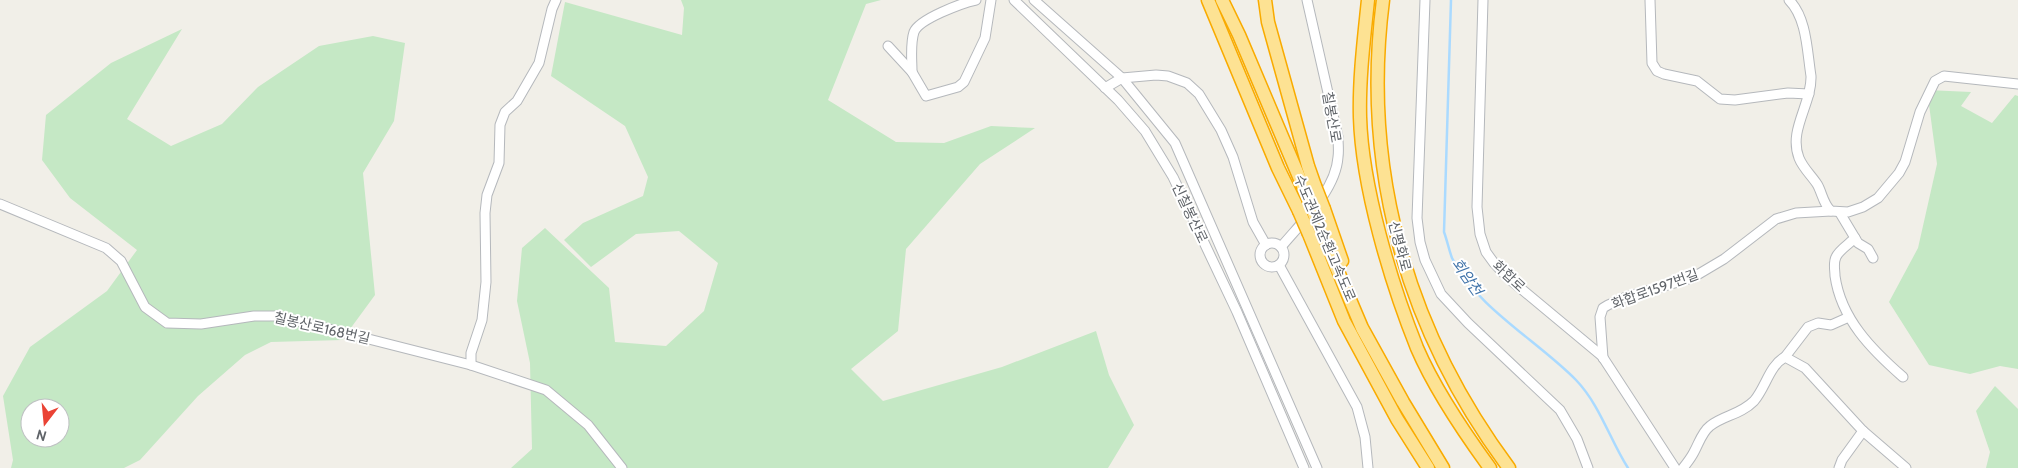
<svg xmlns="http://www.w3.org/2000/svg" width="2018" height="468" viewBox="0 0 2018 468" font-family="Cabin,'Noto Sans KR',sans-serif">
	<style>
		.green { fill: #c5e8c5; fill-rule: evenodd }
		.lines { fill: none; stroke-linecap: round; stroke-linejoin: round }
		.stream { stroke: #aadaff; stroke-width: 2.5 }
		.minor-casing { stroke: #b5b8bc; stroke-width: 11 }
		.highway-casing { stroke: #f9ab00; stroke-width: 15 }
		.minor { stroke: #fff; stroke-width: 9 }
		.highway { stroke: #fde293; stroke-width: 12 }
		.highway-bridge-casing { stroke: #f9ab00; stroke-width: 15; stroke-linecap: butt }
		.highway-bridge { stroke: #fde293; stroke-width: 12 }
		.labels { text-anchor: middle; stroke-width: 4; stroke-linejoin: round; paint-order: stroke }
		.street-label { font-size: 14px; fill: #5f6368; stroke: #fff }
		.water-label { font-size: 15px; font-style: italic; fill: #4174aa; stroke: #fff }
	</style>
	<rect width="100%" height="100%" fill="#f1efe8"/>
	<g class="green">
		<path d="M681,0h200l-15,4 -38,96 68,42 48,1 47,-17 44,2 -55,36 -74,85 -8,82 -47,38 32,32 119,-34 94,-36 13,44 25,50 -26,43h-597l21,-19 -2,-86 -13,-62 5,-53 23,-20 64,60 6,54 51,4 38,-35 14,-48 -39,-32 -43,3 -45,33 -27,-27 19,-17 60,-27 5,-19 -23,-51 -74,-50 14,-74 117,33 2,-27z"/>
		<path d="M182,29l-55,90 44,27 51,-22 36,-37 61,-41 54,-10 32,7 -11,78 -31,52 12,122 -33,45 -71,2 -26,13 -47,41 -58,64 -16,8h-113l2,-8 -10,-64 27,-49 77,-56 30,-41 -67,-52 -28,-38 4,-45 65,-52zM30,408h30v30h-30z"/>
		<path d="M1927,90l44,2 -10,14 31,17 23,-28 3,1v273l-18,-3 -30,8 -41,-9 -40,-63 29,-54 19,-84z"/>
		<path d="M1995,386l23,23v59h-32l4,-16 -14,-41z"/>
	</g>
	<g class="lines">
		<path class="stream" d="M1451,0l-7,232c3,8 5,18 8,26 23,48 87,84 124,122 24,25 34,60 52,88"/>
		<defs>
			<g id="minor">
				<path d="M1014,0l104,100 27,31 28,46 64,135 67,156"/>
				<path d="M1034,0l88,78 53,65 142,325"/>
				<path d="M1425,0l-8,218 3,24 5,18 16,34 27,29 92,87 17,29 11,29"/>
				<path d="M1483,0l-6,207 3,27 6,18 8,11 13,14 95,79 73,112"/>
				<path d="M1650,0l2,63 5,8 7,3 33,7 23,18 15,1 53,-7 21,1"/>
				<path d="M1789,0c18,18 18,51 22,76 1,28 -23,54 -12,82 4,10 12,17 18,26 5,8 6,20 14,27l17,1 15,-5 15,-9 21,-25 6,-11 15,-50 15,-31 9,-5 74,8"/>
				<path d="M888,46l24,26 14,24 32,-9 6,-5 21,-44 6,-38"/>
				<path d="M912,72c0,-13 -2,-28 2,-40 5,-13 48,-29 62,-32"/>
				<path d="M1105,88l17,-10 34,-3 12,1 19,7 12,11 22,36 12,27 20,65 13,23"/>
				<path d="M0,204l106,44 15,13 24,46 22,16 34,1 53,-8h24l193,49 75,25 42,35 34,43"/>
				<path d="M1840,213l18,30 10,6 5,9"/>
				<path d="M1855,238c-6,6 -16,12 -19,19 -3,6 -1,13 -1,19 6,43 37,74 68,101"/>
				<circle cx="1272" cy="255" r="12"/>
				<path d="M1281,247c20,-24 55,-57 57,-90 1,-6 0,-13 0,-20l-31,-137"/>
				<path d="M1279,265l78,142 8,30 3,31"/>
				<path d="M1785,357l23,-30 10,-4 13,2 18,-8"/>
				<path d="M1603,358l-3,-41 3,-9 5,-3 18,-8 66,-19 32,-19 52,-40 20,-6 35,-2"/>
				<path d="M471,365v-12l11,-33 4,-38 -1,-69 2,-18 12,-32 1,-38 5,-13 12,-11 22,-38 13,-54 4,-9"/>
				<path d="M1683,468c4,-5 8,-10 11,-16 5,-9 8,-20 16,-26 14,-11 30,-11 44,-25 12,-14 15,-35 31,-44l20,11 58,63 43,37"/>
				<path d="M1839,468l3,-8 21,-29"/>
			</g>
			<g id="highway">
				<path d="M1208,0l70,168 21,43"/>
				<path d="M1222,0l17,35 69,163"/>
				<path d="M1265,0l3,22 40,144 7,20"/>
				<path d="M1368,0c-4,39 -9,78 -8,117 2,70 31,166 57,231 18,42 46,83 73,120"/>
				<path d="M1383,0c-22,170 24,331 126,468"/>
				<path d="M1324,209l18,52"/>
				<path d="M1317,222l45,106 41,74 40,66"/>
				<path d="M1309,234l35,87 53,98 31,49"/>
			</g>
		</defs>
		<use href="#minor" class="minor-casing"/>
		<use href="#highway" class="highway-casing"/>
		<use href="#minor" class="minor"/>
		<use href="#highway" class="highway"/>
		<defs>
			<g id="highway-bridge">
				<path d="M1315,186l9,23"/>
				<path d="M1308,198l9,24"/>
				<path d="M1299,211l10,23"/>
			</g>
		</defs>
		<use href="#highway-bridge" class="highway-bridge-casing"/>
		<use href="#highway-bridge" class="highway-bridge"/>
	</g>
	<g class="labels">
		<g class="street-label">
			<text transform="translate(1332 117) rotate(80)" y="5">칠봉산로</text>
			<text transform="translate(1190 213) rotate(65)" y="5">신칠봉산로</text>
			<text transform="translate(1325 238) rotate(67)" y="5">수도권제2순환고속도로</text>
			<text transform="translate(1400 246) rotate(75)" y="5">신평화로</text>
			<text transform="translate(1509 276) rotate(43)" y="5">화합로</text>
			<text transform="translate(1655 289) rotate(-20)" y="5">화합로1597번길</text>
			<text transform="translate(322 328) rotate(13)" y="5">칠봉산로168번길</text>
		</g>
		<g class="water-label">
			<text transform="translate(1467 277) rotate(55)" y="5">회암천</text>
		</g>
	</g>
	<g transform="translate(45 423) rotate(196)"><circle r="24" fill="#ffffff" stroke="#bfc1c3"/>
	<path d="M0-4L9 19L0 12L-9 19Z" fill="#ea4335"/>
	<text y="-8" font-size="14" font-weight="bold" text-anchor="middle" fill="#5f6368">N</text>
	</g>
</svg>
